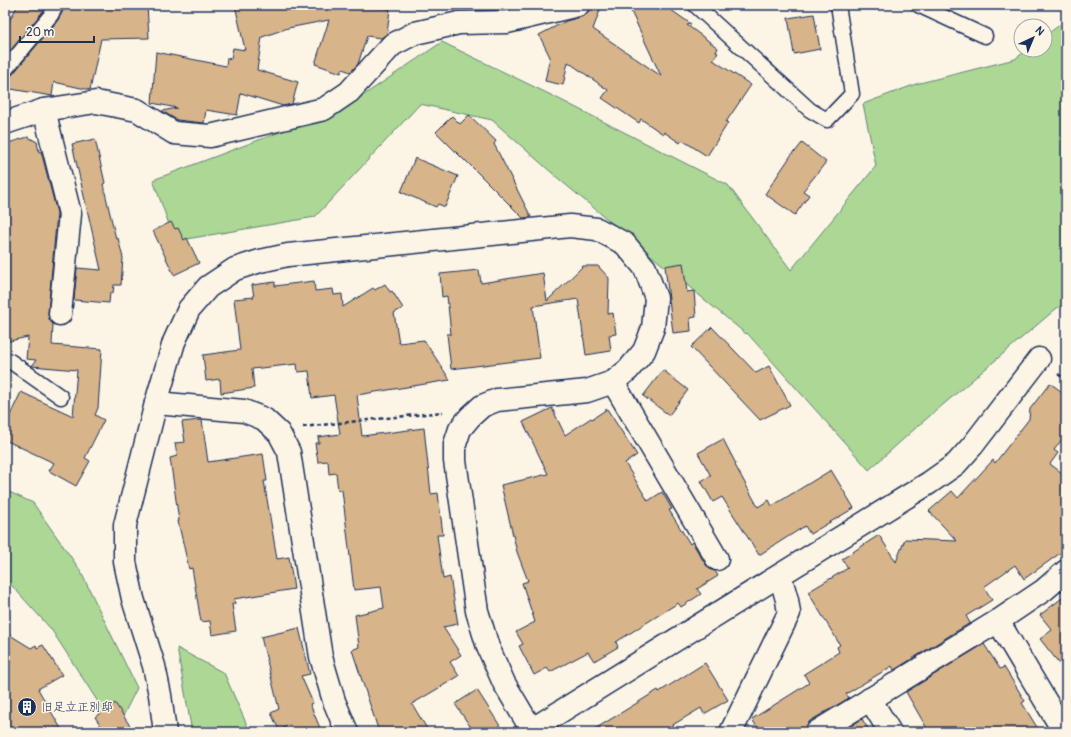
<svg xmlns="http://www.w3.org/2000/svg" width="1071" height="737" viewBox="0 0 1071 737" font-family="Pangolin,'Klee One',sans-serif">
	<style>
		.green { fill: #acd794; stroke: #648379 }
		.building { fill: #d7b489; stroke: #1b2f5e }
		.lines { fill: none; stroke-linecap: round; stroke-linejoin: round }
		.lane-casing { stroke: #1b2f5e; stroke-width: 17 }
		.street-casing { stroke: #1b2f5e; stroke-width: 25 }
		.path { stroke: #1b2f5e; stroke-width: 2.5; stroke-dasharray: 4 3; stroke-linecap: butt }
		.lane { stroke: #fcf5e5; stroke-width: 14 }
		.street { stroke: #fcf5e5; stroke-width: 22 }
		.labels { text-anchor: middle; stroke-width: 3; stroke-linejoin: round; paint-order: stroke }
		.poi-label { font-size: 12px; fill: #1b2f5e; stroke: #fcf5e5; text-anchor: start }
	</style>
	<rect width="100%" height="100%" fill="#fcf5e5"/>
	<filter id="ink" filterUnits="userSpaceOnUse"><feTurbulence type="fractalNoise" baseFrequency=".025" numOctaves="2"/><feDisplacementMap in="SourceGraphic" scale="8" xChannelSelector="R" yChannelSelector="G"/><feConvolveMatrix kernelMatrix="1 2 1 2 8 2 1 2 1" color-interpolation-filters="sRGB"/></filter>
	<g filter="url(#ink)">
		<g class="green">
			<path d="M1066,20v283l-9,5 -139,118 -49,44 -122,-137 -1,1 -186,-154 -68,-60 -72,-16 -105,113 -140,24 -22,-61 193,-73 96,-65 111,54 175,89 63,85 85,-104 -13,-62 53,-20 99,-25 12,-9h18v-14z"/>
			<path d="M5,490l28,13 47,67 57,118 -21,42 -65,-101 -46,-51z"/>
			<path d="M177,648l47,25 26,59h-58z"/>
		</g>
		<g class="building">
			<path d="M18,5h28l-2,5 -39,47v-29z"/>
			<path d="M64,5h83l2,33 -48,1 -11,51 -36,-8 -2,14 -47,-8v-10h3l4,-3 46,-55 6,-11z"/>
			<path d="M235,5h127l28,4 -3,25 -6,4 -14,-2 -9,28 -7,8 -9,-3 -1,4 -26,-9 14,-44 -41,8 -26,9 -5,33 41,12 -6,22 -9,2 -42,-13 -4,22 -31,-5 -2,13 -27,-3 -15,-9 15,-3 -25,-5 4,-51 70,14 1,-8 4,1 2,-11 12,2z"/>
			<path d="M596,5h6l-9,24 68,47 -33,-71h36l27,19 -4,1 31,23 -2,4 2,1 -5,7 38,25 -25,37 2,1 -21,33 -25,-16 -2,3 -16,-11 -1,2 -22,-15 -2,4 -37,-25 6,-8 -40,-28 -5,23 -18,-4 5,-24 -11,-22 27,-14 15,-4 6,-3 3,-6z"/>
			<path d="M814,14l6,35 -26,5 -6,-36z"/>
			<path d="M469,115l27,26 -2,3 37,73 -8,1 -58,-58v1l-29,-29 16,-16 8,8z"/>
			<path d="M28,137l9,5 2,10 2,-1 16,62 -9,100 1,6 4,5 -1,21 50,4 -4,59 -3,7 9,5 -19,38 5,3 -14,25 -27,-15 5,-8 -49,-23v-14l16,-34 52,24 4,-46 -45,-4 4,-6 -10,-1 2,-22 -23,5v-198z"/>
			<path d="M95,139l10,44 -2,1 13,55 2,-1 5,20 -2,27h-7l-1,8h-3l-1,10 -35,-3 3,-32 24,2 -29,-126z"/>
			<path d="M802,143l24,19 -23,29 6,4 -14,20 -30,-21 29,-43 1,1z"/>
			<path d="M415,158l43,18 -13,31 -7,-3 -2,3 -35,-15z"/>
			<path d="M171,222l4,7 3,-1 6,12 3,-2 12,25 -25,12 -21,-44z"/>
			<path d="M683,263l4,29 7,-1 2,26 -6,1 1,13 -18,2 -8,-67z"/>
			<path d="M583,266h15l11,12 -1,36 5,-1 3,21 -7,1 2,16 -25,4 -8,-56 -45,7 7,52 -89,11 -4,-35h4l-4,-38 -5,1 -2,-23 39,-4 2,13 62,-10 4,28z"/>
			<path d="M314,281l1,10 18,-2 1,6 8,-1 1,13 30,-19 2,2 10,-6 5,8 2,-1 11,17 -9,5 5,30 25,-3 26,40 -93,15 5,41 62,-8 7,66 7,-1 5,42h-6l6,44 7,-2 8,47 -15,3 18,28 -11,7 9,14 -47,28 17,28h-50l-27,-82 7,-3 -4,-32 29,-7 -3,-21 -27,3 -12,-100h-4l-2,-17 -7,1 -1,-13 -10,1 -3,-19h4l-1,-6 22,-3 -6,-39 -22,3 -3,-27 -11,1 -1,-8 -45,5 2,19 -33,5 -1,-14 -14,2 -3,-26 37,-5 -6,-51 20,-2 -2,-12 23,-3v4z"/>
			<path d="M712,327l44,46 13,-7 21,39 -30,15 -69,-73z"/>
			<path d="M663,370l25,20 -19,25 -26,-19z"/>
			<path d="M1050,383l16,12v39l-12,16 4,3 -8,11 16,12v73l-42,30 -9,-14 -31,22 8,13 -26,16 4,7 -76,47 -2,-4 -46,28 3,4 -39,23 -4,5 -1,6h-45l-8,-13 57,-36 -5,-9 35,-22 -2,-5 3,-2 -32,-53 40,-24 -6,-9 37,-24 17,27 9,-23 52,2 -28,-30 23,-20 6,7 35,-38 2,3 34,-44 1,-10z"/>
			<path d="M552,408l13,27 26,-17 1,1 15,-10 30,46 -12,8 23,38 14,-9 10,17 -3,1 21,34 2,-2 14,23 5,5 4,1 3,5 -21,13 4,5 -20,13 -3,-4 -62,39 2,5 -24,14 -6,-9 -38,20 -3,-4 -13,7 -15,-29 4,-2 -7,-12 19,-10 -13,-39 6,-2 -11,-29 -16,-67 47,-11 -25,-52z"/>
			<path d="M200,420h2l6,42 55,-8 4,27h-3l13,78 12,-2 5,32 -60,10 1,5h-3l4,27 -24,4 -2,-14 -9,1 -9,-54 -3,1 -11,-48h1l-9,-63 7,-2 -2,-13 10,-1 -3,-20z"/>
			<path d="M723,439l13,25 -1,1 23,42 11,-7 3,6 59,-36 23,38 -44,26 -5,-8 -46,29 -37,-58 -9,5 -12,-21 10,-5 -13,-23z"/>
			<path d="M1066,595v77l-26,-33 12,-9 -12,-15z"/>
			<path d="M299,628l11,46 -9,2 12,27 -3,1 10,24 -11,4h-16l-3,-7 -11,5 -8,-17 8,-4 -18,-72z"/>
			<path d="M5,632l26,16 5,-3 1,3 6,-3 19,30 -24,14 25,43h-54l-4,-7z"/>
			<path d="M984,644l16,25 4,-2 21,34 -3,2 18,29h-111l-23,-40z"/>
			<path d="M705,663l23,37 -24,14 -3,-6 -40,24h-71l68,-42 1,2z"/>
			<path d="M477,690l27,42h-30l-19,-28z"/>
			<path d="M115,703l19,29h-29l-10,-15z"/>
			<path d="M862,719l8,13h-29z"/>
		</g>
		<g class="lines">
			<defs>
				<g id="lane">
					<path d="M695,5l115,105 17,10 25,-26 -14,-89"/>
					<path d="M918,5l67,31"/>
					<path d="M5,70l46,-55 5,-10"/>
					<path d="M5,363l5,-2 51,36"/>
				</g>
				<g id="street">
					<path d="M44,110l26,104 -10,100"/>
					<path d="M5,123l39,-13 52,-8 41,8 37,23 36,3 114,-27 25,-17 43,-47 23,-12 44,-10 48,-1 71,-17"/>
					<path d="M613,382l104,177"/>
					<path d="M156,403l88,8 20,8 15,14 10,19 32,205 13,44 13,31"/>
					<path d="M998,621l66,111"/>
					<path d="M870,699l20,33"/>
					<path d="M531,730l249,-155 149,-92 27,-19 17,-19 66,-86"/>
					<path d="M165,732l-5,-37 -6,-29 -21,-67 -8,-37v-37l31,-122 18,-61 15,-33 19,-22 27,-18 25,-8 28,-6 282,-29 27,3 28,15 20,24 11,30 -3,30 -9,23 -16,19 -15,12 -26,9 -90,9 -15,6 -12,11 -10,12 -5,15v17l22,150 11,36 16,36 29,49"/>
					<path d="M731,732l58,-119 -2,-13 -7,-25"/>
					<path d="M817,732l181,-111 46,-31 22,-19"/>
				</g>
			</defs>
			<use href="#lane" class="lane-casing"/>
			<use href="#street" class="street-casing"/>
			<g class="path">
				<path d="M1058,374l8,6"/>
				<path d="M303,427l140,-15"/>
			</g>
			<use href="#lane" class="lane"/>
			<use href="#street" class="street"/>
		</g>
	</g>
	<defs>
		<symbol id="building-disc" viewBox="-11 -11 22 22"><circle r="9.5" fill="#1b2f5e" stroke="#fcf5e5"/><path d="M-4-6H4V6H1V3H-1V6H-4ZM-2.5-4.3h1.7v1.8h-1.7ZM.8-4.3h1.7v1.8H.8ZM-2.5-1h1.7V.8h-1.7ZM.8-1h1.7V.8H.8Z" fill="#fff"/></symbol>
	</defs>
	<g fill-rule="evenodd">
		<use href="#building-disc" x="16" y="696" width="22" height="22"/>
	</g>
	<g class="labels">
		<g class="poi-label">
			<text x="41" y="711">旧足立正別邸</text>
		</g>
	</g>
	<rect width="1071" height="737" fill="none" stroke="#fcf5e5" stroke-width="20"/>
	<rect x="10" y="10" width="1051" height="717" fill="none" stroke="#1b2f5e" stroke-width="1.5" filter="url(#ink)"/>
	<g transform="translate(1033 38) rotate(44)"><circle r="19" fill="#fcf5e5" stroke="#a2a6af"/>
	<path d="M0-3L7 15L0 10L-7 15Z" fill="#1b2f5e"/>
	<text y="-6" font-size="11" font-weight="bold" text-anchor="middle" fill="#1b2f5e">N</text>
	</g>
	<path d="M20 36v6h74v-6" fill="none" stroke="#1b2f5e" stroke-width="2"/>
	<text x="26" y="36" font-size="12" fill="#1b2f5e" stroke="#fcf5e5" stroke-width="3" paint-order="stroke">20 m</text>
</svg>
